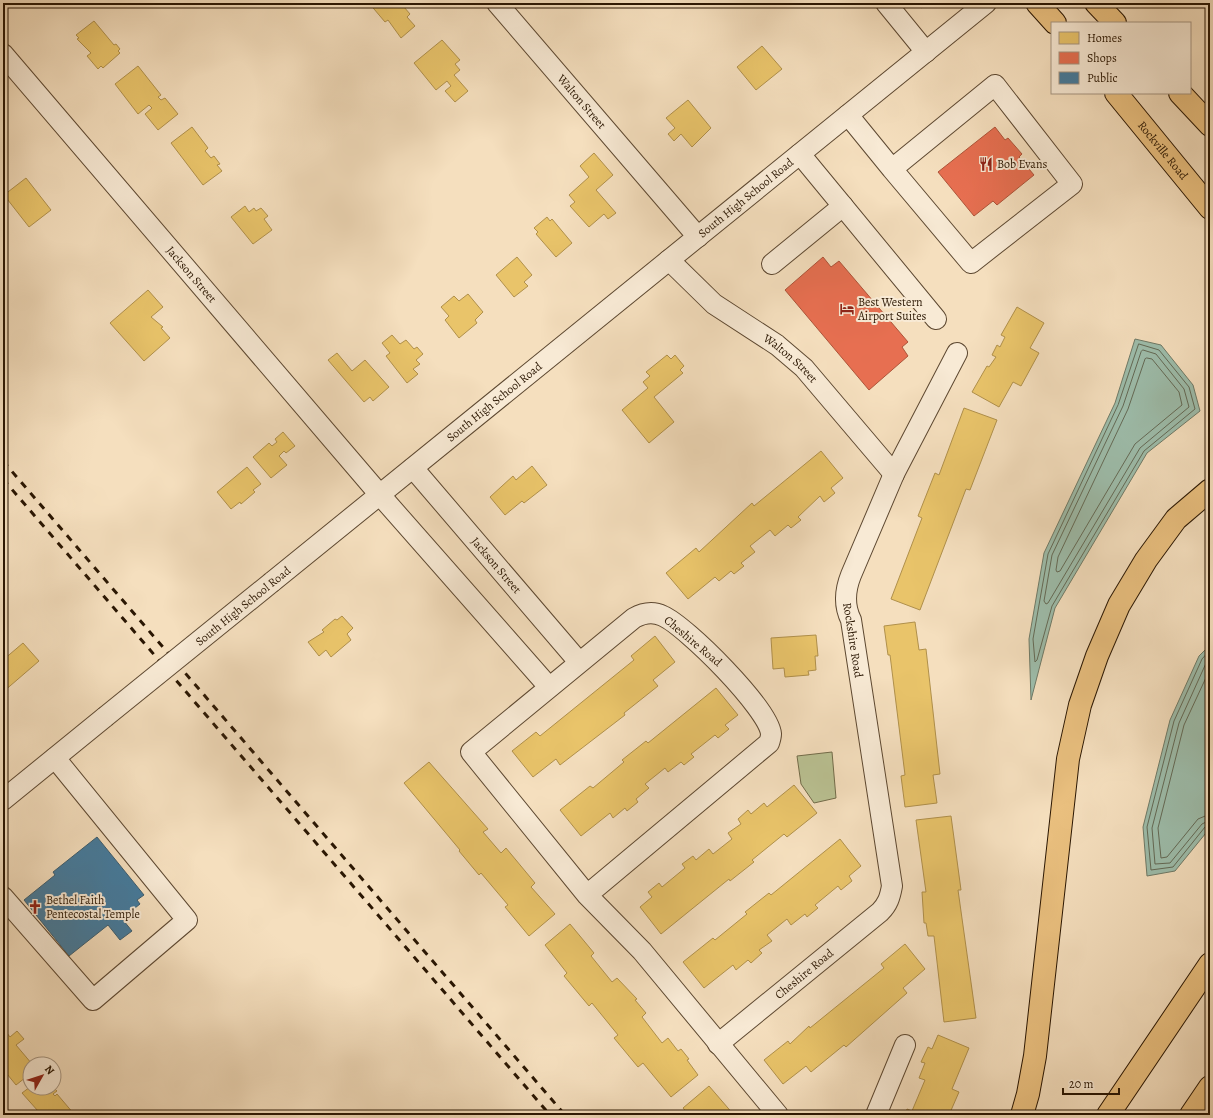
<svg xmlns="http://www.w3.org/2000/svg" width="1213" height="1118" viewBox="0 0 1213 1118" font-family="Alegreya,serif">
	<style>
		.green { fill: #bac293; stroke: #726c4a }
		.water { fill: #9dbdab; stroke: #6f7a67 }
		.homes { fill: #e9c46a; stroke: #b0904b }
		.shops { fill: #e76f51; stroke: #ae5439 }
		.public { fill: #457b9d; stroke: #3d5d6e }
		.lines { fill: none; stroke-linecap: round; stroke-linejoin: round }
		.shore { stroke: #646a56; stroke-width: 1 }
		.building { fill: #e4a47e; stroke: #2a1602 }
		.minor-casing { stroke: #5d4831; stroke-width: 22 }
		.major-casing { stroke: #2a1602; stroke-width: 24 }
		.highway-casing { stroke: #2a1602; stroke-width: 24 }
		.minor { stroke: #f8ead5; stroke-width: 20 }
		.major { stroke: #eac07f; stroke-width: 22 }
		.highway { stroke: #eac07f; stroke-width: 22 }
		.rail { stroke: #2a1602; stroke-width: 3; stroke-dasharray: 7 7; stroke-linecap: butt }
		.minor-bridge-casing { stroke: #5d4831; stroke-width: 22; stroke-linecap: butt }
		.minor-bridge { stroke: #f8ead5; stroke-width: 20 }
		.labels { text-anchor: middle; stroke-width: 4; stroke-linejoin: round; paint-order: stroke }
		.street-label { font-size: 12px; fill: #2a1602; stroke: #f8ead5 }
		.poi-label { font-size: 12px; fill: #2a1602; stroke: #f8ead5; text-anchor: start }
	</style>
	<rect width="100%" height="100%" fill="#f5dfbe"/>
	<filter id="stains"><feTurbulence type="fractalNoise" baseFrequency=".005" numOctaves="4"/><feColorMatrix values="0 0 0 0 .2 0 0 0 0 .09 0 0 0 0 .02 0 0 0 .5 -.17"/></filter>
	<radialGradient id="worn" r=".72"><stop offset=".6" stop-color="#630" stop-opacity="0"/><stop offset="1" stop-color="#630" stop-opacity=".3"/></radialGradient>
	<path class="green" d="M832,752l4,46 -22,5 -13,-19 -4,-28z"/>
	<g class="water">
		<path d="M1135,339l26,6 32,40 7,26 -53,42 -92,155 -24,92 -2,-61 15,-86 71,-150z"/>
		<path d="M1210,645v183l-35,43 -28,5 -4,-49 27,-107 29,-64z"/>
	</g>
	<g class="homes">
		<path d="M372,3h36l-4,4 6,7 -3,3 8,9 -14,12 -13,-18 -3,2 -11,-13 -4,-5z"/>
		<path d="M94,21l20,24 2,-1 4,5 -2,2 2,2 -17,15 -2,-2 -3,3 -11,-13 4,-3 -14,-14 2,-1 -3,-3z"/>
		<path d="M442,40l18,20 -5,4 5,6 -6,5 14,16 -13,11 -10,-11 6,-5 -4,-5 -11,9 -22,-27z"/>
		<path d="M762,46l20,23 -26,21 -19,-23z"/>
		<path d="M138,66l23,29 -3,2 3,3 4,-2 13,16 -20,16 -13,-16 7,-6 -3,-3 -11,9 -23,-30z"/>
		<path d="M688,100l23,28 -19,19 -11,-13 -7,7 -6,-7 7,-6 -9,-10z"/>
		<path d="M192,127l16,21 -3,3 6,7 3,-2 6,8 -3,1 5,6 -19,14 -32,-42z"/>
		<path d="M594,153l19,22 -17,15 20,23 -8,6 -4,-5 -15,13 -19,-21 5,-4 -6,-7 20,-18 -9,-11z"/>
		<path d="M26,178l25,32 -22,17 -25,-32z"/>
		<path d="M245,206l4,6 5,-4 2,3 5,-3 7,8 -4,3 8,11 -19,14 -22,-27z"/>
		<path d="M547,217l3,4 2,-2 20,24 -16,14 -20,-23 2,-2 -4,-4z"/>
		<path d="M517,257l15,18 -8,7 4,4 -14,11 -18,-22z"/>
		<path d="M148,290l15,17 -12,10 12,10 -2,1 9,10 -26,23 -34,-38z"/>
		<path d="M468,294l15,18 -8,8 2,3 -18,15 -14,-18 4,-4 -8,-9 13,-11 5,5z"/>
		<path d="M1017,307l27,16 -14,25 9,5 -18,33 -8,-4 -14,25 -27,-15 15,-26 2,1 7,-10 -4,-2 5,-10 3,2 5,-10 -4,-2z"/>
		<path d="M392,335l8,9 6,-4 8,9 3,-2 6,7 -7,6 4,4 -7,5 5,5 -11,9 -21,-27 4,-3 -8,-10z"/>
		<path d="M337,353l15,18 13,-11 24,27 -16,14 -3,-4 -6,5 -36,-42z"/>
		<path d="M667,355l4,4 4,-4 9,11 -4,4 3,3 -29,24 20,25 -25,21 -27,-33 26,-22 -5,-6 7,-6 -4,-4z"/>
		<path d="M964,408l33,12 -27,70 -4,-1 -46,121 -29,-11 31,-81 -4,-2 17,-43 4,2z"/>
		<path d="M283,432l12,14 -9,7 -2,-2 -5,5 8,9 -16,13 -18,-21 16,-14 3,3 5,-4 -2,-3z"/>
		<path d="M821,451l22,27 -12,10 4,5 -11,9 -4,-6 -22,21 3,3 -10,8 -3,-3 -13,11 -5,-6 -20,16 5,6 -14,11 3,3 -10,8 -3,-3 -12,10 -4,-4 -27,22 -22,-26 30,-25 3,4 53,-49 2,3z"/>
		<path d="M532,466l15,19 -23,18 -2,-2 -17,14 -15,-18 23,-21 3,4z"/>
		<path d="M247,467l14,17 -8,6 2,2 -14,12 -1,-2 -9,7 -14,-17z"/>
		<path d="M342,616l11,12 -6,6 4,6 -20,17 -5,-7 -7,6 -11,-14 16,-10 -2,-2 13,-11 2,1z"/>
		<path d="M915,622l4,28 7,-1 14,125 -7,1 4,28 -32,4 -4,-31 4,-1 -15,-120h-2l-4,-29z"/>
		<path d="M816,635l2,21h-3l1,14 -8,1 1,4 -24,2 -1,-9 -11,1 -2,-31z"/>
		<path d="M655,636l20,26 -22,18 5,6 -34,27 1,2 -65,50 -4,-6 -23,18 -21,-26 24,-19 4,4 94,-76 -3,-4z"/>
		<path d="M23,643l16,18 -36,31v-32z"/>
		<path d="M716,688l22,27 -13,10 4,4 -11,9 -3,-3 -24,19 3,3 -10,8 -3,-3 -13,10 -3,-4 -20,16 4,4 -13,11 2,3 -11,9 -2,-3 -12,10 -3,-5 -29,23 -21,-26 30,-24 3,2 31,-26 -2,-2 24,-19 2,2z"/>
		<path d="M429,762l59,67 -5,3 18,21 5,-5 29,35 -4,4 24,27 -26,22 -24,-29 3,-2 -27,-32 -2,2 -20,-24 1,-1 -56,-67z"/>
		<path d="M794,785l23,28 -30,24 -3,-3 -32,26 2,2 -24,19 -1,-2 -68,55 -21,-27 12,-10 -4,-5 11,-9 3,4 23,-19 -3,-4 11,-8 3,4 13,-11 4,5 19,-15 -4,-6 13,-9 -3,-5 10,-9 3,4 13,-11 3,4z"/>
		<path d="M951,816l10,74h-3l18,128 -32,4 -10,-86h-6l-2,-13h-2l-2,-31h4l-10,-72z"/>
		<path d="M840,839l21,27 -12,10 3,5 -11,9 -3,-4 -23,19 3,3 -11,9 -2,-3 -14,11 -4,-6 -20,16 5,6 -13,9 3,3 -11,10 -3,-3 -12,10 -3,-5 -29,23 -21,-26 30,-24 2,2 32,-26 -2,-2 24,-19 2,2z"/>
		<path d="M570,924l24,29 -3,3 21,26 5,-4 20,21 -2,1 11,13 -4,4 20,26 6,-5 10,13 3,-2 8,10 -2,1 11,15 -27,22 -28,-34 -5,4 -24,-29 4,-3 -26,-32 -3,3 -25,-30 3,-3 -22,-28z"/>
		<path d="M905,944l20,25 -22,19 4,5 -61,54 -2,-2 -33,27 -5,-6 -23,18 -19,-24 24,-19 2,3 19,-18 1,2 74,-60 -3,-4z"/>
		<path d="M3,1028l7,9 7,-6 7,8 -8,6 16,19h-2v10l-14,11 -13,-16z"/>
		<path d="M938,1035l31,13 -17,41 7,3 -10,23h-44l2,-6 5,2 13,-31 -6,-2 6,-15 -4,-1 7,-15 4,2z"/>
		<path d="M709,1086l25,29h-45l-6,-7z"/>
		<path d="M30,1087l24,1 3,3 -4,3 2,2 2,-2 17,20 -40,1 4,-4 -16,-18z"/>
	</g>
	<g class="shops">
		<path d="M995,127l10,13 3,-2 14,16 -3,3 15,18 -37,30 -4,-4 -19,15 -36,-44z"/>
		<path d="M823,257l8,10 8,-6 69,81 -6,5 6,9 -39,34 -84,-100z"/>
	</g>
	<path class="public" d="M97,837l47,58 -7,5 3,4 -15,12 -3,-4 -3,3 13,16 -12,9 -12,-15 -39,31 -45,-56 31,-25 -2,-3z"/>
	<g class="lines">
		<g class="shore">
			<path d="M1139,344l20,6 30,37 6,22 -51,42 -92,155 -15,54 -2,2 -2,-23 15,-85 70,-149z"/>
			<path d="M1143,350l13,4 28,35 5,18 -49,41 -92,155 -2,1 -2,-3 8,-46 71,-149 18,-54z"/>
			<path d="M1147,358l5,1 27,33 3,13 -47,39 -75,127 -3,1 -1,-2 2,-13 70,-148 17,-50z"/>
			<path d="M1210,650l-8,9 -28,62 -27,106 4,43 22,-3 32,-40 5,-2"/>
			<path d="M1210,658l-3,3 -28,62 -27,105 3,36 15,-1 32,-39 8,-4"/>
			<path d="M1210,669l-26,56 -26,103 3,30 6,-1 31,-38 12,-5"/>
		</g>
	</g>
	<path class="building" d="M916,3h11l-6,5z"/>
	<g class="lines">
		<defs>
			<g id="minor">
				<path id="s1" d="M497,3l201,234"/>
				<path d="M886,3l40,49"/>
				<path id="s2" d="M3,54l377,441 169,192"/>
				<path d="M848,115l44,54 103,-84 77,99 -101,79 -79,-94"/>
				<path d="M800,154l136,165"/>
				<path id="s3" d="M669,260l45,44 63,41 27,23 90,106"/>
				<path d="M772,264l71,-58"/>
				<path id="s4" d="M413,468l166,194"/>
				<path id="s5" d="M272,582l714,-579"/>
				<path d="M3,800l102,-83"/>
				<path d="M587,895l182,-152c1,-3 2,-6 2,-9 -2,-25 -85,-108 -108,-118 -10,-5 -20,-3 -29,2l-163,134 116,143 55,56 136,164"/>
				<path d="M3,897l90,103 94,-80 -132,-162"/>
				<path id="s6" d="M718,1044l162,-132c8,-8 10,-15 12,-26l-41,-266c-7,-14 -6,-30 0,-45l43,-101 63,-121"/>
				<path d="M876,1115l29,-70"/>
			</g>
			<g id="major">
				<path d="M1037,3l18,20"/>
				<path d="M1096,3l19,20"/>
				<path id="s7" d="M1116,93l94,115"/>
				<path d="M1180,93l30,32"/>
			</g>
			<g id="highway">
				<path d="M1022,1115l6,-21 7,-38 33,-297 12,-54 17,-49 22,-51 27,-45 30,-41 34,-29"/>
				<path d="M1108,1115l102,-151"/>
				<path d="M1191,1115l19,-28"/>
			</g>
		</defs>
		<use href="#minor" class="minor-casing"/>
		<use href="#major" class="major-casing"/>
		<use href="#highway" class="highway-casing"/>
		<use href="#minor" class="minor"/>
		<use href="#major" class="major"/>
		<use href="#highway" class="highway"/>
		<g class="rail">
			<path d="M3,461l562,654"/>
			<path d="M3,479l547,636"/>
		</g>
		<defs>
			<path id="minor-bridge" d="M105,717l167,-135"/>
		</defs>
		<use href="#minor-bridge" class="minor-bridge-casing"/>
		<use href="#minor-bridge" class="minor-bridge"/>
	</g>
	<defs>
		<symbol id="restaurant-bare" viewBox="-9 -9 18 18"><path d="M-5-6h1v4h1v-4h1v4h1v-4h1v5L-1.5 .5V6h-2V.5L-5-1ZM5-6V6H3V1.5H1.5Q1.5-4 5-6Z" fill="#8f2418" stroke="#f8ead5" stroke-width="2.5" paint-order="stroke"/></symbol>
		<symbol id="hotel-bare" viewBox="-9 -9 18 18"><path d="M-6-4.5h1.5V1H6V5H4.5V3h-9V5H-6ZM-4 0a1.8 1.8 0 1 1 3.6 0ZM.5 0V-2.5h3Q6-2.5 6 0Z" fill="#8f2418" stroke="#f8ead5" stroke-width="2.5" paint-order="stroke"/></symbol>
		<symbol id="church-bare" viewBox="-9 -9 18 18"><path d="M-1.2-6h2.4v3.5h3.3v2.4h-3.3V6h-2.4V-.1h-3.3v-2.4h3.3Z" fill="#8f2418" stroke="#f8ead5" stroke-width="2.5" paint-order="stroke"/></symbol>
	</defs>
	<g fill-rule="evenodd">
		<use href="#restaurant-bare" x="976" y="154" width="20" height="20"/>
		<use href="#hotel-bare" x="837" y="299" width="20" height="20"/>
		<use href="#church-bare" x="25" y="897" width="20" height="20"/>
	</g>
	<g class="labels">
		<g class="street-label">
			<text dy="4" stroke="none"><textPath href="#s1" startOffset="130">Walton Street</textPath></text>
			<text dy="4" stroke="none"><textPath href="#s7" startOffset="74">Rockville Road</textPath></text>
			<text dy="4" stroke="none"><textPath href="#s5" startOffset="610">South High School Road</textPath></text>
			<text dy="4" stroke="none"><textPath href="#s2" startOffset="290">Jackson Street</textPath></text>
			<text dy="4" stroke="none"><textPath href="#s3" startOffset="157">Walton Street</textPath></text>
			<text dy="4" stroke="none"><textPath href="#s5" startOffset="286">South High School Road</textPath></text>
			<text dy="4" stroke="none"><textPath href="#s4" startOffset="128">Jackson Street</textPath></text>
			<text transform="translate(243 606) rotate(-39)" y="4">South High School Road</text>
			<text transform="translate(853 640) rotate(81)" y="4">Rockshire Road</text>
			<text transform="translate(693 641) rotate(40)" y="4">Cheshire Road</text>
			<text dy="4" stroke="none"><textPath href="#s6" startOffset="111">Cheshire Road</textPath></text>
		</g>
		<g class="poi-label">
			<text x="997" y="168">Bob Evans</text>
			<text x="858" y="306">Best Western<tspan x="858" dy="14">Airport Suites</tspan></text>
			<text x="46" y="904">Bethel Faith<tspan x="46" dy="14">Pentecostal Temple</tspan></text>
		</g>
	</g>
	<rect width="1213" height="1118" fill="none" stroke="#f5dfbe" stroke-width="16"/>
	<rect x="4" y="4" width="1205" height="1110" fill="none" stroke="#2a1602" stroke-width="2"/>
	<rect x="8" y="8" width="1197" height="1102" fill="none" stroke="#2a1602"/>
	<rect x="1051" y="22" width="140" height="72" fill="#f8ead5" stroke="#a69581"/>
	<rect x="1059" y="32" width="20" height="12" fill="#e9c46a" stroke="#a69581"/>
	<text x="1087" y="42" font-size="12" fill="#2a1602">Homes</text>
	<rect x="1059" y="52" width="20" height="12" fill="#e76f51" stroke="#a69581"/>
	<text x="1087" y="62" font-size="12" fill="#2a1602">Shops</text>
	<rect x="1059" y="72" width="20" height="12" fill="#457b9d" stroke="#a69581"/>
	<text x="1087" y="82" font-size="12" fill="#2a1602">Public</text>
	<g transform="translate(42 1076) rotate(51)"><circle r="19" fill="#f8ead5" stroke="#a69581"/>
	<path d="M0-3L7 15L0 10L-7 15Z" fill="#8f2418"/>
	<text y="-6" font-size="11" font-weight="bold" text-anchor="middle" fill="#2a1602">N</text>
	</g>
	<path d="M1063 1088v6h56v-6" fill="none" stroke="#2a1602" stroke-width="2"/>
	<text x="1069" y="1088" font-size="12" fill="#2a1602" stroke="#f8ead5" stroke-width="3" paint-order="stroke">20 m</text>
	<rect width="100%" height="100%" filter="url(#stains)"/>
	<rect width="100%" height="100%" fill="url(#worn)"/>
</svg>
